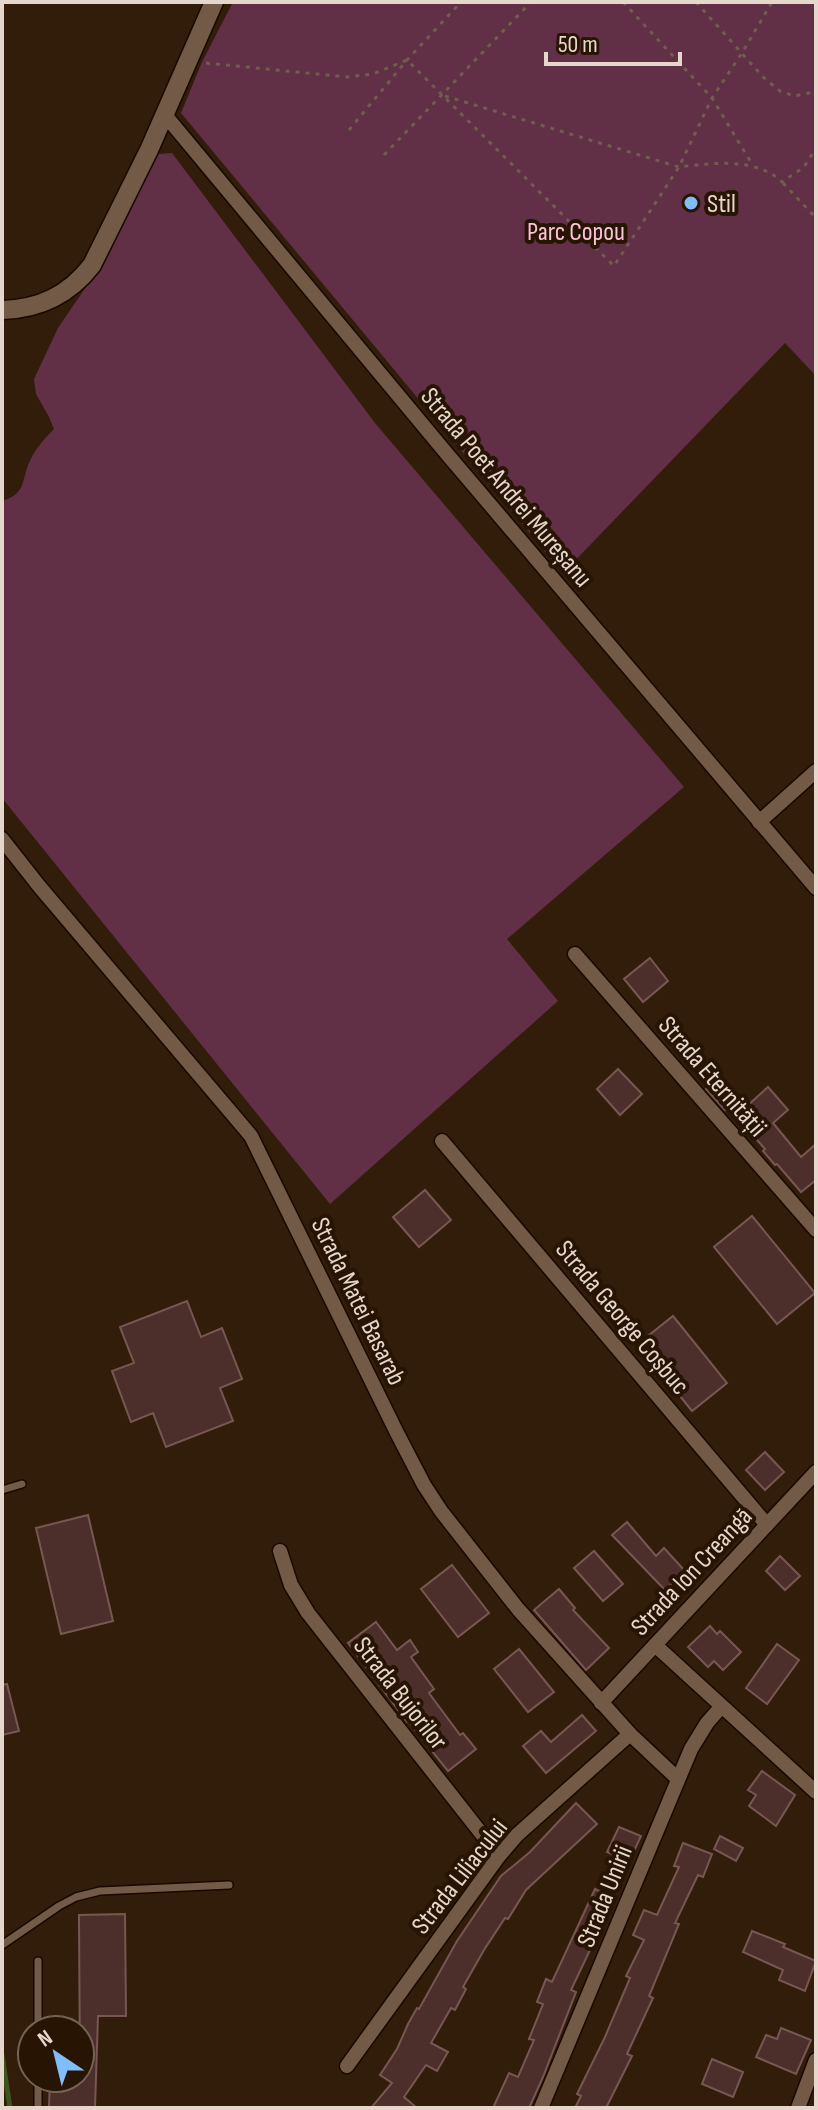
<svg xmlns="http://www.w3.org/2000/svg" width="818" height="2110" viewBox="0 0 818 2110" font-family="'Sofia Sans Condensed',sans-serif">
	<style>
		.green { fill: #612f46 }
		.lines { fill: none; stroke-linecap: round; stroke-linejoin: round }
		.stream { stroke: #3d541d; stroke-width: 5 }
		.building { fill: #4c2e2b; stroke: #785753; stroke-width: 2 }
		.service-casing { stroke: #190700; stroke-width: 10 }
		.minor-casing { stroke: #190700; stroke-width: 17 }
		.tertiary-casing { stroke: #190700; stroke-width: 21 }
		.path { stroke: #705d4e; stroke-width: 3; stroke-dasharray: 4 6; stroke-linecap: butt }
		.service { stroke: #725a46; stroke-width: 7 }
		.minor { stroke: #725a46; stroke-width: 14 }
		.tertiary { stroke: #725a46; stroke-width: 18 }
		.poi-dot { fill: #81bdfa; stroke: #281403; stroke-width: 3 }
		.labels { text-anchor: middle; stroke-width: 8; stroke-linejoin: round; paint-order: stroke }
		.poi-label { font-size: 26px; fill: #e6d7cc; stroke: #281403; text-anchor: start }
		.park-label { font-size: 26px; fill: #fac2d9; stroke: #281403 }
		.street-label { font-size: 26px; fill: #e6d7cc; stroke: #281403 }
	</style>
	<rect width="100%" height="100%" fill="#321d0b"/>
	<g class="green">
		<path d="M233,2h583v374l-31,-33 -222,230 -382,-460 21,-51z"/>
		<path d="M172,153l203,270 309,364 -177,152 51,62 -228,203 -328,-406v-297c25,-7 19,-22 28,-40 5,-12 15,-23 24,-32l-5,-12 -13,-23 -2,-15 24,-51 51,-75 44,-90 6,-9z"/>
	</g>
	<g class="lines">
		<path class="stream" d="M2,2055l8,53"/>
	</g>
	<g class="building">
		<path d="M650,958l18,23 -25,21 -19,-23z"/>
		<path d="M618,1069l24,25 -22,21 -23,-26z"/>
		<path d="M714,1081l20,21 -9,8 -19,-21z"/>
		<path d="M768,1087l20,23 -15,13 28,34 15,-13v36l-15,12 -24,-28 -2,1 -12,-14 2,-2 -29,-33z"/>
		<path d="M425,1190l26,30 -32,27 -26,-30z"/>
		<path d="M752,1216l63,77 -38,31 -63,-77z"/>
		<path d="M187,1301l14,36 21,-9 20,51 -22,9 13,33 -67,26 -13,-34 -22,9 -19,-51 22,-8 -14,-36z"/>
		<path d="M673,1316l54,67 -35,28 -54,-67z"/>
		<path d="M765,1452l19,20 -19,18 -19,-20z"/>
		<path d="M88,1515l25,106 -52,13 -25,-106z"/>
		<path d="M627,1522l29,34 8,-8 21,23 -20,19 -53,-55z"/>
		<path d="M594,1551l29,33 -20,17 -29,-33z"/>
		<path d="M780,1556l20,20 -15,14 -19,-19z"/>
		<path d="M452,1565l37,48 -31,24 -37,-48z"/>
		<path d="M559,1589l16,19 -2,2 36,38 -23,22 -52,-60z"/>
		<path d="M376,1622l21,28 13,-10 8,12 -7,5 23,32 -5,4 31,42 3,-2 13,16 -28,22 -40,-50 -1,1 -59,-79z"/>
		<path d="M710,1626l7,8 3,-3 21,21 -18,18 -9,-9 -6,6 -20,-20z"/>
		<path d="M777,1644l22,16 -32,44 -21,-16z"/>
		<path d="M519,1649l35,43 -26,20 -34,-43z"/>
		<path d="M7,1684l12,47 -17,4v-50z"/>
		<path d="M582,1715l14,16 -50,42 -23,-27 18,-15 10,11z"/>
		<path d="M762,1771l33,24 -19,31 -27,-20 7,-11 -8,-5z"/>
		<path d="M576,1803l21,21 -71,66 -18,29 -3,-1 -21,32 -21,37 3,2 -11,21 -4,-2 -20,35 17,9 -11,19 -11,-6 -22,32 13,11h-46l21,-25 -12,-8 17,-26 11,-25 9,-16 2,1 38,-68 44,-65 29,-24z"/>
		<path d="M619,1827l22,9 -12,26 -22,-10z"/>
		<path d="M720,1836l23,12 -7,13 -22,-12z"/>
		<path d="M683,1843l29,11 -9,23 -5,-2 -23,48 4,1 -30,72 4,2 -26,56 5,2 -26,52h-31l6,-12 -4,-2 28,-57 25,-59 -4,-2 18,-36 -11,-5 11,-25 13,5 22,-48 -5,-1z"/>
		<path d="M595,1889l17,9 -14,30 2,1 -29,61 5,2 -33,85 -14,31h-36l16,-35 9,4 16,-37 -5,-1 14,-35 -6,-2 9,-23 6,3z"/>
		<path d="M125,1914l1,102h-28l-3,92h-46l1,-30h30l-1,-163z"/>
		<path d="M752,1931l33,13 -2,3 33,14 -11,30 -26,-11 4,-10 -40,-18z"/>
		<path d="M781,2028l30,12 -15,34 -40,-17 10,-22 11,4z"/>
		<path d="M712,2059l31,13 -10,25 -31,-13z"/>
	</g>
	<g class="lines">
		<defs>
			<g id="service">
				<path d="M2,1490l20,-6"/>
				<path d="M2,1945l57,-39 17,-9 24,-6 129,-6"/>
				<path d="M38,2030v-69"/>
				<path d="M38,2108v-30"/>
			</g>
			<g id="minor">
				<path d="M165,115l282,339 369,434"/>
				<path d="M759,822l57,-51"/>
				<path d="M2,839l37,47 212,250 146,297 27,52 17,26 77,98 112,125 48,45"/>
				<path d="M575,954l241,276"/>
				<path d="M442,1141l325,384"/>
				<path d="M280,1551l11,34 17,28 191,243"/>
				<path d="M655,1645l161,147"/>
				<path d="M601,1703l215,-231"/>
				<path d="M347,2066l152,-210 18,-21 113,-101"/>
				<path d="M541,2108l150,-359 16,-26 14,-16"/>
				<path d="M798,2108l18,-48"/>
			</g>
			<path id="tertiary" d="M2,310c38,-1 67,-15 90,-45l57,-115 65,-148"/>
		</defs>
		<use href="#service" class="service-casing"/>
		<use href="#minor" class="minor-casing"/>
		<use href="#tertiary" class="tertiary-casing"/>
		<g class="path">
			<path d="M623,2l89,96 40,66"/>
			<path d="M696,2l67,75 17,14 14,5 20,-4 2,6"/>
			<path d="M206,63l141,14 26,-3 34,-14 207,206 65,-99 33,-69 30,-45 30,-51"/>
			<path d="M445,96l234,71c33,-4 77,-10 103,15l22,-15 12,-19"/>
			<path d="M349,130l58,-70 54,-58"/>
			<path d="M384,155l147,-153"/>
			<path d="M783,183l33,35"/>
		</g>
		<use href="#service" class="service"/>
		<use href="#minor" class="minor"/>
		<use href="#tertiary" class="tertiary"/>
	</g>
	<circle class="poi-dot" cx="691" cy="203" r="8"/>
	<g class="labels">
		<g class="poi-label">
			<text x="707" y="212">Stil</text>
		</g>
		<g class="park-label">
			<text x="576" y="240">Parc Copou</text>
		</g>
		<g class="street-label">
			<text transform="translate(507 487) rotate(50)" y="9">Strada Poet Andrei Mureșanu</text>
			<text transform="translate(713 1076) rotate(49)" y="9">Strada Eternității</text>
			<text transform="translate(359 1301) rotate(64)" y="9">Strada Matei Basarab</text>
			<text transform="translate(623 1317) rotate(50)" y="9">Strada George Coșbuc</text>
			<text transform="translate(691 1571) rotate(-47)" y="9">Strada Ion Creangă</text>
			<text transform="translate(401 1693) rotate(52)" y="9">Strada Bujorilor</text>
			<text transform="translate(459 1876) rotate(-52)" y="9">Strada Liliacului</text>
			<text transform="translate(604 1896) rotate(-68)" y="9">Strada Unirii</text>
		</g>
	</g>
	<rect width="818" height="2110" fill="none" stroke="#e6d7cc" stroke-width="8"/>
	<g transform="translate(56 2054) rotate(325)"><circle r="38" fill="#281403" stroke="#746253" stroke-width="2"/>
	<path d="M0-6L14 30L0 20L-14 30Z" fill="#81bdfa"/>
	<text y="-12" font-size="22" font-weight="bold" text-anchor="middle" fill="#e6d7cc">N</text>
	</g>
	<path d="M546 52v12h134v-12" fill="none" stroke="#e6d7cc" stroke-width="4"/>
	<text x="558" y="52" font-size="24" fill="#e6d7cc" stroke="#281403" stroke-width="6" paint-order="stroke">50 m</text>
</svg>
